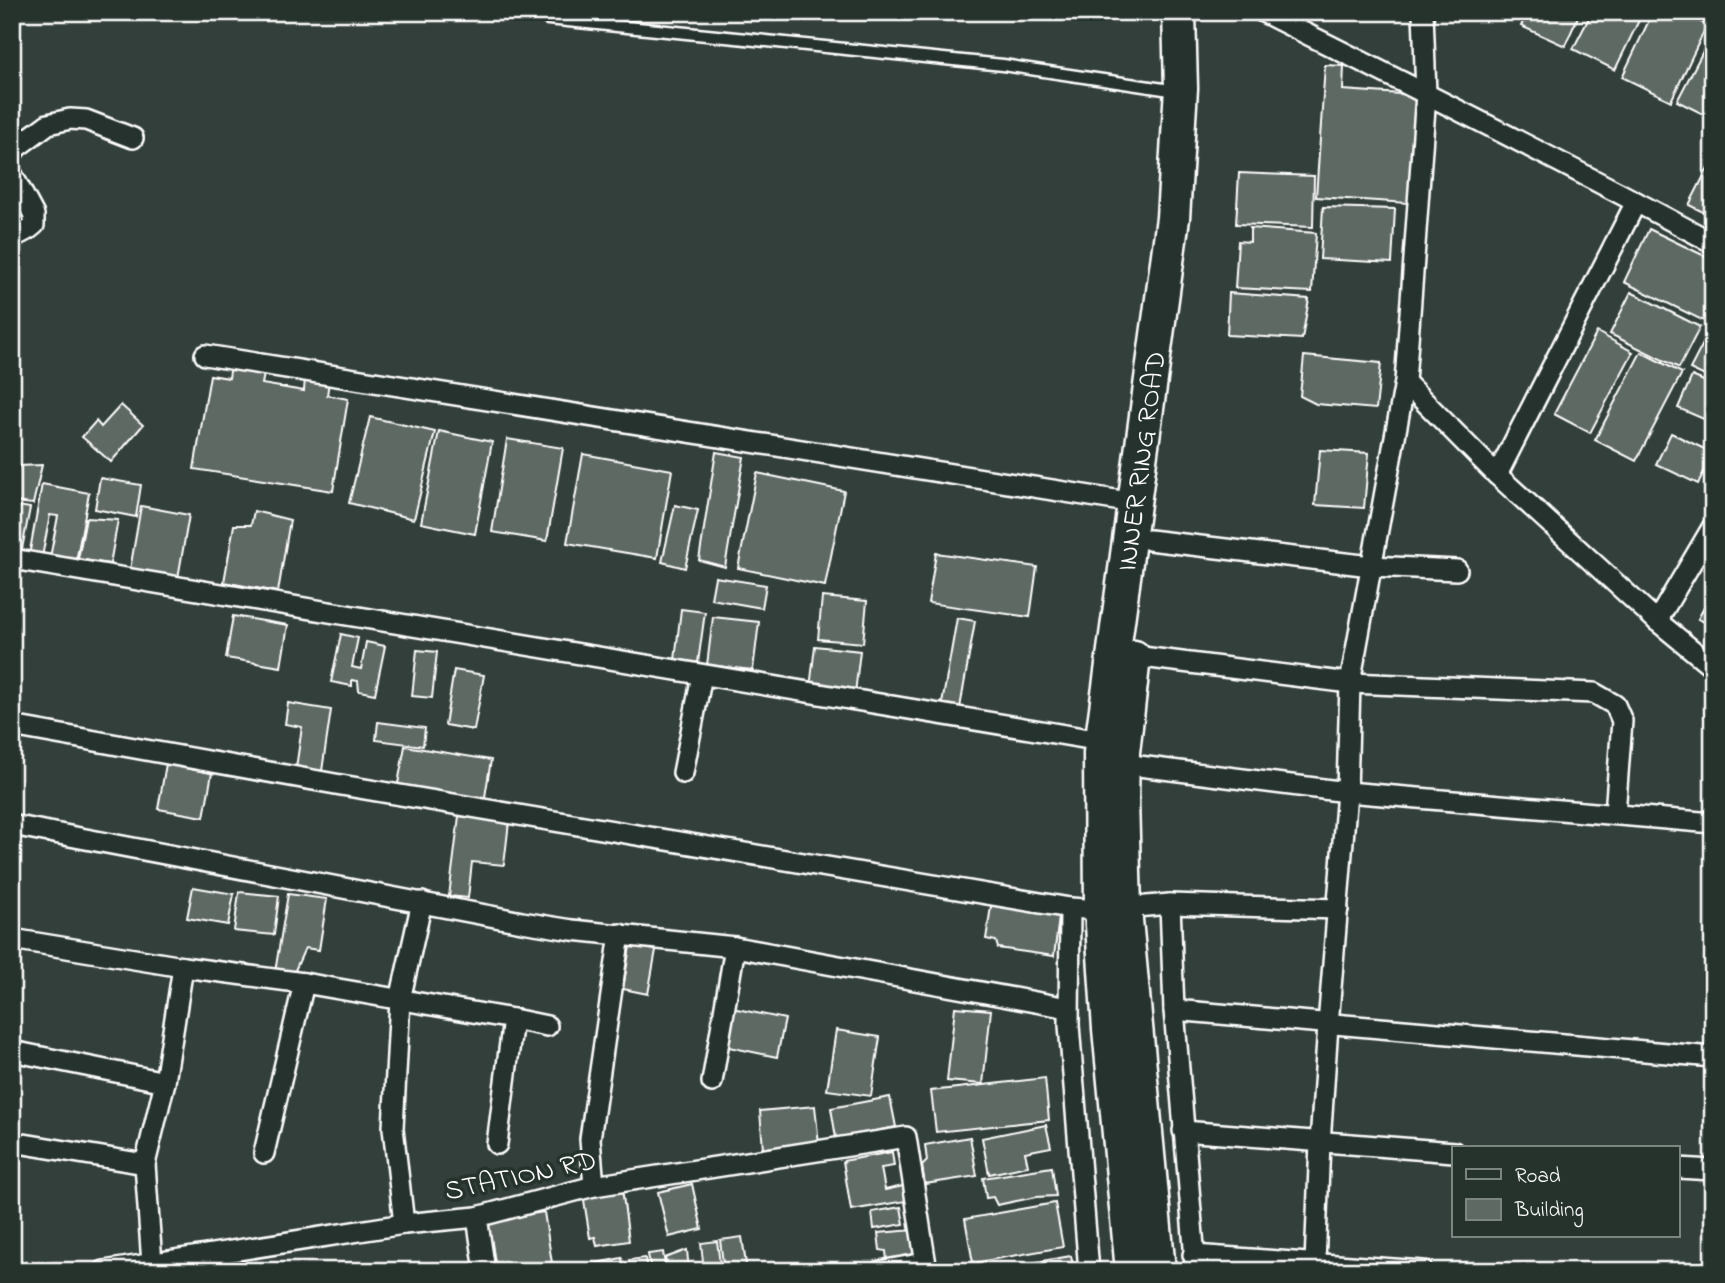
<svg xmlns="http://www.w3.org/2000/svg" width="1725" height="1283" viewBox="0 0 1725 1283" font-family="'Indie Flower',sans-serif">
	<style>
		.building { fill: #5f6964; stroke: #fff; stroke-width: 2 }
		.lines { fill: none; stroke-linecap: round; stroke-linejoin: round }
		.service-casing { stroke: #fff; stroke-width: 15 }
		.minor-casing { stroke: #fff; stroke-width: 24 }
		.primary-casing { stroke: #fff; stroke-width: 37 }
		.service { stroke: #26332d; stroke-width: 10 }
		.minor { stroke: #26332d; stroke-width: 19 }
		.primary { stroke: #26332d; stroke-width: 32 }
		.labels { text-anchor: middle; stroke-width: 7; stroke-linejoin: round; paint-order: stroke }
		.street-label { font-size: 28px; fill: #fff; stroke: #26332d }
	</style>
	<rect width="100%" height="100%" fill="#333f3a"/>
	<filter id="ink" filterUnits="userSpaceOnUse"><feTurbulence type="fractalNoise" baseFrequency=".0143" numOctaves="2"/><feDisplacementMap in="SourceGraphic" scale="14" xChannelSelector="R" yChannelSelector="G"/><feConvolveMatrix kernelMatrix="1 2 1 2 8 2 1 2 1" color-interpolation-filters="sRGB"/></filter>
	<g filter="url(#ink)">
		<g class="building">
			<path d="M1528,12h52l-15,34 -44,-20z"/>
			<path d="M1592,12h51l-28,58 -42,-21z"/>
			<path d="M1653,12h28l26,13 -36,76 -49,-24z"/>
			<path d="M1713,32v87l-36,-18z"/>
			<path d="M1325,65l19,1 -1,24 73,5 -8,108 -92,-6z"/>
			<path d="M1713,158v59l-24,-12z"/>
			<path d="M1239,173l75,3 -1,51 -77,-3z"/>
			<path d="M1323,207l72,2 -3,54 -72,-4z"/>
			<path d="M1250,228l66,5 -4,59 -77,-4 3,-47 12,1z"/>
			<path d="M1649,229l64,31v52l-5,11 -84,-41z"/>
			<path d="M1631,292l69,35 -21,41 -69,-34z"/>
			<path d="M1229,293l80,6 -7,40 -75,-4z"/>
			<path d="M1597,332l36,20 -43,81 -36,-19z"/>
			<path d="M1705,340l8,4v36l-23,-11z"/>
			<path d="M1641,352l41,21 -46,88 -41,-21z"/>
			<path d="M1304,356l77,7 -5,46 -60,-5 -16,-8z"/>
			<path d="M231,364l34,5 -3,15 42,7 1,-13 24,4 -2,13 21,4 -15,92 -139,-22 16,-94 19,3z"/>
			<path d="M1692,376l21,9v38l-35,-15z"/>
			<path d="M121,405l22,20 -32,37 -29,-25 14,-16 5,6z"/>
			<path d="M370,417l65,15 -21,87 -65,-16z"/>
			<path d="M439,431l53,11 -17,92 -54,-11z"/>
			<path d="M1671,433l42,20 -15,31 -42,-20z"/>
			<path d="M507,439l56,9 -16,93 -55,-9z"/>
			<path d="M1320,450l49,3 -5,55 -49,-3z"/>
			<path d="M716,452l28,5 -19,110 -26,-7z"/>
			<path d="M583,454l89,16 -15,88 -90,-15z"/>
			<path d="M42,465l-9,39 -19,-2 4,-36z"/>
			<path d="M757,473l87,18 -19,95 -87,-18z"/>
			<path d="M100,478l41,7 -5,32 -41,-8z"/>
			<path d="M42,484l47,9 -14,74 -26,-4 9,-47 -8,-1 -8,42 -13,-1z"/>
			<path d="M12,505l18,3 -8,41 -10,-1z"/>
			<path d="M675,505l23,5 -13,58 -23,-6z"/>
			<path d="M141,506l48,9 -11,63 -48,-8z"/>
			<path d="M254,511l36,9 -12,72 -54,-10 10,-57h17z"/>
			<path d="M86,518l32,2 -8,44 -32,-5z"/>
			<path d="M936,553l101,14 -7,50 -102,-14z"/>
			<path d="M715,577l51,8 -4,23 -51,-9z"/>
			<path d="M1713,590v36l-15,-7z"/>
			<path d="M822,597l45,4 -4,42 -45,-4z"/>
			<path d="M681,609l24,3 -7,51 -23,-3z"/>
			<path d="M233,616l55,9 -7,42 -55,-9z"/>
			<path d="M713,617l46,5 -6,48 -46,-5z"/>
			<path d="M957,618l18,3 -15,87 -18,-4z"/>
			<path d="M341,634l17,4 -6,29 9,2 5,-27 19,4 -10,48 -16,-3 -1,-10 -6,-1v6l-21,-4z"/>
			<path d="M815,646l45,5 -5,42 -45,-5z"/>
			<path d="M417,650l20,2 -5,46 -20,-2z"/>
			<path d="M454,670l30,5 -10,55 -29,-5z"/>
			<path d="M288,703l43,7 -9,61 -26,-3 6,-41 -17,-3z"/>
			<path d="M378,722l47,6 -2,18 -47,-6z"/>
			<path d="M405,746l86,14 -7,43 -87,-14z"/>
			<path d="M166,764l46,9 -8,44 -46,-8z"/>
			<path d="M459,816l50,6 -5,43 -32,-3 -4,36 -19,-2z"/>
			<path d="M193,887l41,7 -6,31 -41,-7z"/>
			<path d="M239,892l40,4 -5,39 -40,-4z"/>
			<path d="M288,894l39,5 -8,51 -14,-2 -12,27 -18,-3z"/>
			<path d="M992,900l68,10 -6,46 -56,-8 -2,-7 -10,-2z"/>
			<path d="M630,946l26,4 -8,44 -25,-5z"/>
			<path d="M955,1007l36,3 -8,74 -36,-3z"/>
			<path d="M732,1008l53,11 -8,38 -53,-11z"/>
			<path d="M836,1030l44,7 -9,59 -44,-6z"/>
			<path d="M1045,1078l4,42 -113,12 -5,-41z"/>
			<path d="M890,1097l6,30 -60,11 -5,-30z"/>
			<path d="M815,1106l4,38 -56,5 -3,-38z"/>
			<path d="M1046,1125l5,22 -26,5 3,14 -39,8 -7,-36z"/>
			<path d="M970,1137l7,39 -52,8 -3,-18 5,-5 -2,-16z"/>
			<path d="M892,1152l2,14 -13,2 4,22 18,-4 3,15 -55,9 -8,-49z"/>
			<path d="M1052,1167l4,29 -20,1 -39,8 -4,-8 -7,1 -3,-20z"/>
			<path d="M692,1184l10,45 -33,8 -11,-45z"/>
			<path d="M622,1188l7,53 -32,5 -2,-9 -5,1 -7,-44z"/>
			<path d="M1055,1203l8,44 -90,16 -8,-44z"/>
			<path d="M901,1207l3,17 -30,5 -2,-17z"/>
			<path d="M544,1212l8,51 -44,8h-12l-8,-50z"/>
			<path d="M914,1230l2,28 -29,3 -1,-10 -6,-1 -2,-17z"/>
			<path d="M742,1237l5,34h-23l-4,-31z"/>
			<path d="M717,1241l4,30h-17l-3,-28z"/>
			<path d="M687,1250l2,21h-22l-2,-13z"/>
			<path d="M663,1252l3,19h-15l-3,-17z"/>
			<path d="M1071,1256l3,15h-89z"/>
			<path d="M622,1258l2,13h-32l-1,-7z"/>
			<path d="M645,1258l2,13h-16l-2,-11z"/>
		</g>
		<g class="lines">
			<defs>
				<path id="service" d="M536,12l12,7 455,46 174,26"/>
				<g id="minor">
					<path d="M1263,12c151,76 302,151 450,231"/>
					<path d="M12,154l5,-7 31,-23 22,-5 16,1 47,18"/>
					<path d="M12,174l22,41v10l-5,4 -17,9"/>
					<path d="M205,355l929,148"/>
					<path d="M1405,382l92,93 160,146 56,46"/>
					<path d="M1497,475l139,-273"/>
					<path d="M1149,540l222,26 86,4"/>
					<path d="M12,559l1089,182"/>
					<path d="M1657,621l56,-95"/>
					<path d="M1134,656l216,27 244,10 21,12 7,16 -7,93"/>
					<path d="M12,726l329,59 729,123 31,2 69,-6 168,5"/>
					<path d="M1123,764l224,28 366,31"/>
					<path d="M683,773l19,-98"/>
					<path d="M12,825l510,97 50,8 163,17 333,61"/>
					<path d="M1170,904l4,106 22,261"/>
					<path d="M1070,908l-1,117 20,246"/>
					<path d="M12,939l171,28 121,16 209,36 34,7"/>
					<path d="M1174,1010l539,47"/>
					<path d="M12,1051l153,31"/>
					<path d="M712,1082l23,-135"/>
					<path d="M1183,1131l271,21"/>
					<path d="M12,1142l133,22"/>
					<path d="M497,1144l16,-125"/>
					<path d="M264,1153l40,-170"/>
					<path d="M1678,1168l35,2"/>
					<path d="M594,1186l-4,-47 30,-205"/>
					<path d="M477,1217l8,54"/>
					<path d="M404,1224l-11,-96 7,-128 22,-98"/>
					<path d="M1193,1255l230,16"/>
					<path d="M1315,1263l5,-120 8,-118 19,-233 3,-109 55,-301 21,-288 -3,-82"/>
					<path d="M152,1264l-7,-100 20,-82 18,-115"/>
					<path d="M104,1271l300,-47 73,-7 117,-31 312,-49 21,134"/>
					<path d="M880,1271l45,-8"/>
				</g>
				<g id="primary">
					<path d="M1134,657l-11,95 -1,48 3,109 34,362"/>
					<path id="s1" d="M1132,1271l-23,-242 -8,-119 -1,-157 73,-535 8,-130 -2,-76"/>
				</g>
			</defs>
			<use href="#service" class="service-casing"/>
			<use href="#minor" class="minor-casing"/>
			<use href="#primary" class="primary-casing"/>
			<use href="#service" class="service"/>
			<use href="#minor" class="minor"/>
			<use href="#primary" class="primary"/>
		</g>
	</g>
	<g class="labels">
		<g class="street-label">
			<text dy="10" stroke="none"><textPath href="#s1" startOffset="814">INNER RING ROAD</textPath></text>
			<text transform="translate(520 1174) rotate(-12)" y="10">STATION RD</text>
		</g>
	</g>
	<rect width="1725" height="1283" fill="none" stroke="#26332d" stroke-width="42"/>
	<rect x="21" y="21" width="1683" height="1241" fill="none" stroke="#fff" stroke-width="2.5" filter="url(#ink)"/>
	<rect x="1452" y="1146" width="228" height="91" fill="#26332d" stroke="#7d8581" stroke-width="2"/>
	<rect x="1466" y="1169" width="35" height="10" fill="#26332d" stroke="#7d8581" stroke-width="2"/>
	<text x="1515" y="1182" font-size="21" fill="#ffffff">Road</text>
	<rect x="1466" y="1199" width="35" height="21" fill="#5f6964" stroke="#7d8581" stroke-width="2"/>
	<text x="1515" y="1216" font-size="21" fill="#ffffff">Building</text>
</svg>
